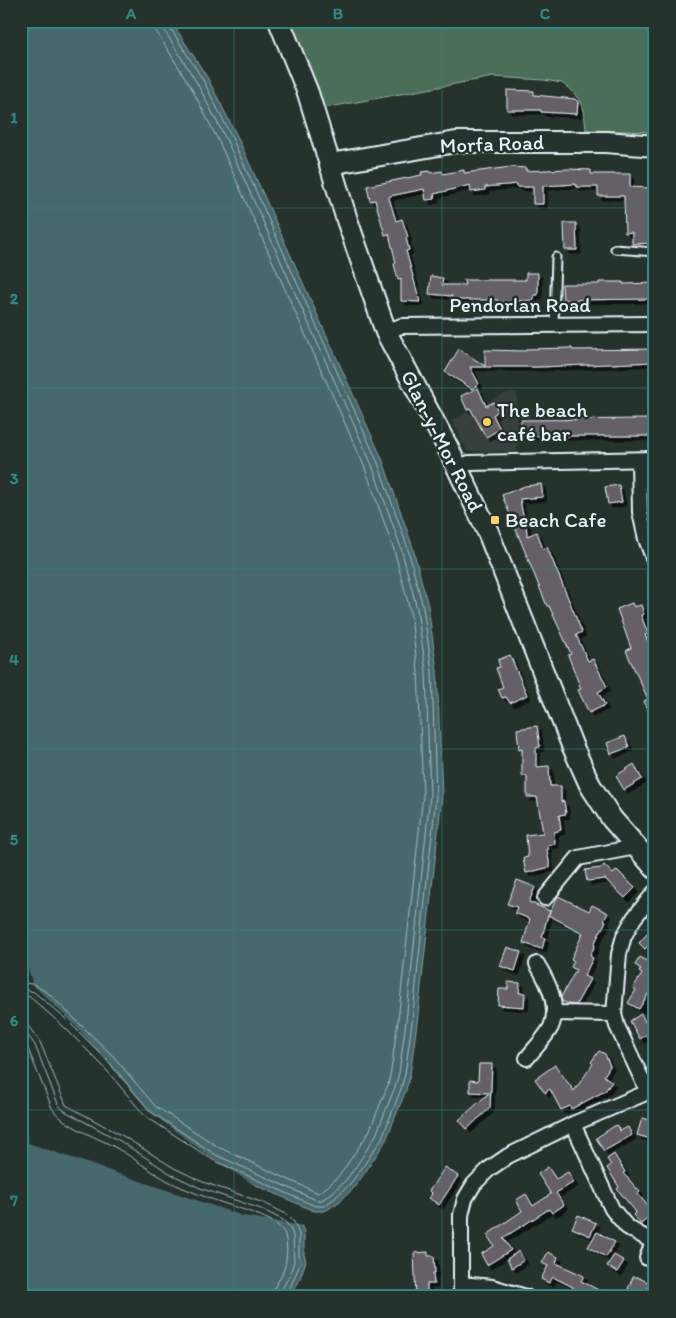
<svg xmlns="http://www.w3.org/2000/svg" width="676" height="1318" viewBox="0 0 676 1318" font-family="Itim,sans-serif">
	<style>
		.built { fill: #39403e }
		.green { fill: #4c6e59; stroke: #9ab0a8 }
		.water { fill: #46686d; stroke: #879fa5 }
		.pier { fill: #26332d }
		.lines { fill: none; stroke-linecap: round; stroke-linejoin: round }
		.shore { stroke: #a7bac0; stroke-width: 1 }
		.building { fill: #655e66; stroke: #e8f1f8; filter: url(#shadow) }
		.lane-casing { stroke: #e8f1f8; stroke-width: 11 }
		.street-casing { stroke: #e8f1f8; stroke-width: 18 }
		.secondary-casing { stroke: #e8f1f8; stroke-width: 24 }
		.lane { stroke: #26332d; stroke-width: 7 }
		.street { stroke: #26332d; stroke-width: 14 }
		.secondary { stroke: #26332d; stroke-width: 20 }
		.grid { fill: none; stroke: #308883; stroke-width: 1; stroke-opacity: 0.55 }
		.poi-dot { fill: #ffd166; stroke: #26332d; stroke-width: 2 }
		.labels { text-anchor: middle; stroke-width: 5; stroke-linejoin: round; paint-order: stroke }
		.street-label { font-size: 21px; fill: #e8f1f8; stroke: #26332d }
		.poi-label { font-size: 21px; fill: #e8f1f8; stroke: #26332d; text-anchor: start }
		.neatline { fill: none; stroke: #308883; stroke-width: 2 }
		.grid-label { font-size: 16px; text-anchor: middle; font-weight: bold; fill: #308883 }
	</style>
	<defs>
		<filter id="shadow"><feDropShadow dx="4" dy="4" stdDeviation="0" flood-color="#0009"/></filter>
	</defs>
	<rect width="100%" height="100%" fill="#26332d"/>
	<filter id="ink" filterUnits="userSpaceOnUse"><feTurbulence type="fractalNoise" baseFrequency=".02" numOctaves="2"/><feDisplacementMap in="SourceGraphic" scale="10" xChannelSelector="R" yChannelSelector="G"/><feConvolveMatrix kernelMatrix="1 2 1 2 8 2 1 2 1" color-interpolation-filters="sRGB"/></filter>
	<g filter="url(#ink)">
		<path class="built" d="M517,392v60l-50,-1 -15,-31 55,-27z"/>
		<path class="green" d="M291,21h364v111l-69,-2 -2,-19 -3,-9 -9,-11 -10,-8 -18,-3 -51,-3 -169,31z"/>
		<path class="water" d="M21,21h150l2,3 34,53 30,59 146,325 29,84 16,61 9,65 5,125 -25,227 -7,52 -4,15 -20,50 -20,31 -12,17 -15,14 -14,9h-11l-103,-46 -111,-96 -73,-68 -5,2 47,97 107,64 123,56 5,12v23l2,6 -7,20 -8,16h-270z"/>
		<path class="pier" d="M21,935l6,13v18l6,19 42,40 75,87 60,45 56,35 -57,-25 -69,-45 -42,-51 -64,-62 -9,-5 2,7 20,27 24,61 56,30 50,33 28,13 61,21 25,12 10,10 3,8 -61,-10 -215,-73 -5,-23 2,-58 -4,-6z"/>
		<g class="lines">
			<g class="shore">
				<path d="M21,983l12,1 15,9 66,64 41,49 65,42 98,45 9,-6 13,-12 29,-43 19,-47 3,-14 7,-51 25,-225 -5,-123 -8,-62 -16,-60 -29,-82 -145,-324 -29,-57 -35,-56 -2,-10"/>
				<path d="M21,991l6,-1 7,2 34,29 40,40 42,50 66,44 100,45h6l10,-7 14,-13 11,-15 19,-30 19,-48 4,-14 7,-52 24,-225 -4,-125 -9,-62 -16,-61 -29,-83 -145,-324 -30,-58 -34,-55 -1,-7"/>
				<path d="M21,998l5,-2 4,1 33,29 40,40 42,50 68,44 102,46h9l11,-8 15,-14 12,-16 20,-30 19,-49 4,-15 7,-52 24,-226 -4,-125 -9,-64 -16,-61 -29,-83 -146,-325 -29,-58 -34,-54 -1,-5"/>
				<path d="M21,1016l19,26 26,63 57,31 51,32 29,14 61,21 22,11 8,8 5,12v21l2,7 -15,35"/>
				<path d="M21,1026l14,19 23,59 5,6 57,31 51,33 29,14 61,21 22,11 6,6 4,9 1,27 -5,14 -8,15 -1,6"/>
				<path d="M21,1039l7,10 24,59c10,17 44,29 61,38 19,10 36,25 55,35 20,10 40,17 61,24 14,5 51,14 56,30 3,11 2,27 -2,37 -4,9 -10,15 -11,25"/>
			</g>
		</g>
		<g class="building">
			<path d="M507,90l27,1v4l41,4 3,3 -1,12 -36,-2v-2h-34z"/>
			<path d="M511,167l15,1v3l41,-2 24,1v4h39v13l20,1 1,43h4v12l-23,1v-12l-7,1 -1,-37h-26v-9h-22v-3l-33,2v18h-10v-17h-16v-3l-32,3v3l-14,2 -1,-7 -36,9 1,5 -9,1 -2,-11 -34,7 -1,2 7,23 6,-2 6,18 -2,1 3,12 -3,1 14,51 -19,-1v-22l-3,1 -4,-16 2,-1 -7,-29 -4,1 -10,-35 -5,1 -3,-15 55,-11 -1,-3 9,-1v2l12,-2 1,3 21,-4v3z"/>
			<path d="M564,223h12l1,27h-12z"/>
			<path d="M526,273h12v22h-4v5l-36,2v-2h-46v-4l-23,-2 2,-18 12,2 -1,7h23l-1,-5h62z"/>
			<path d="M599,282h24v2l32,-1v16l-92,1 -1,-16h37z"/>
			<path d="M572,348v2l83,-1v13l-116,5h-69l9,17 -7,5 -27,-17 14,-23 26,17v-16l41,1v-2z"/>
			<path d="M478,388l8,18 8,-4 4,9 -5,4 7,14 -14,8 -16,-29 -3,2 -6,-14z"/>
			<path d="M655,419v17h-134v-16z"/>
			<path d="M541,484l2,13 -23,2 2,12 4,11 1,14 10,-4 6,17 4,-2 35,85 -6,3 12,26 5,-2 14,28 -9,5 7,13 -16,8 -11,-23 3,-1 -13,-34 3,-1 -22,-48h-2l-45,-111 23,-9z"/>
			<path d="M619,485l3,17 -14,2 -3,-17z"/>
			<path d="M632,603l2,4 7,-2 3,9 -3,1 7,19 -3,1 10,22v69l-11,-25 4,-2 -22,-48 5,-3 -14,-39z"/>
			<path d="M510,655l17,40 -17,8 -4,-6 -4,1 -4,-9 5,-2 -7,-19 4,-1 -2,-7z"/>
			<path d="M537,726l3,21 -4,1v19l13,-1 1,20h11v16l3,-1 2,13 -7,1 2,15 -7,2 1,12 -7,1v5h-1l3,17 -24,6 -3,-15 5,-1 -2,-22 17,-2 -6,-36h-10v-21h-5v-27l-3,1 -2,-21z"/>
			<path d="M625,736l4,11 -18,7 -4,-11z"/>
			<path d="M634,764l8,15 -18,11 -8,-14z"/>
			<path d="M604,865l9,9 4,-4 18,18 -10,10 -20,-19 -18,2 -2,-11 17,-2z"/>
			<path d="M517,880l18,7 -6,15 21,9 -1,3 9,-18 31,15 3,-6 16,8 -4,7 2,1 -12,23 1,1 -5,11 3,2 -9,18 6,3 -14,26 -8,-1 -6,-3 -1,-4 15,-27 -5,-3 3,-6 -3,-2 12,-26 -35,-18 -6,22 3,1 -3,11 -19,-6 7,-24 -15,-6 2,-6 -10,-3z"/>
			<path d="M655,925v15l-10,9 -6,-6z"/>
			<path d="M507,947l14,5 -6,19 -15,-5z"/>
			<path d="M640,957l15,9v7l-6,10 4,3 -14,23 -11,-6 8,-13 -3,-2 9,-14 -3,-2 2,-3 -6,-4z"/>
			<path d="M508,982l12,1 -1,10h6l-1,14 -26,-2 1,-16h9z"/>
			<path d="M641,1014l10,18 -11,7 -10,-18z"/>
			<path d="M599,1051l6,3 5,12 -6,10 8,6 -7,9 -34,18 -1,-3 -9,4 -11,-21 -5,4 -10,-14 20,-14 19,26 19,-27 -2,-2z"/>
			<path d="M479,1064h13l-2,44 -23,21 -8,-9 30,-27 -19,-1v-12l8,1z"/>
			<path d="M642,1118l13,3 -4,18 -14,-4z"/>
			<path d="M616,1125l4,6 8,-4 4,8 -28,16 -8,-13z"/>
			<path d="M614,1154l11,18 -2,1 17,19 -2,2 12,15 -2,2 3,4 -10,9 -8,-9 3,-3 -19,-23 2,-2 -12,-19 4,-3 -4,-6z"/>
			<path d="M445,1167l13,9 -19,29 -10,-7 3,-4 -3,-3z"/>
			<path d="M548,1167l8,12 12,-7 6,10 -18,11 8,12 -12,8 -3,-4 -46,29 8,12 -24,15 -6,-11 13,-8 -7,-11 35,-24 -6,-11 10,-6 7,12 18,-12 -13,-20z"/>
			<path d="M578,1215l18,8 -6,13 -18,-8z"/>
			<path d="M597,1232l18,10 -9,15 -18,-10z"/>
			<path d="M519,1251l5,9 -12,8 -5,-9z"/>
			<path d="M428,1252v4h6l1,17h-2l1,11h-7v13h-11l-2,-44z"/>
			<path d="M548,1252l10,5 -2,6 28,13 -3,5 31,16h-44l5,-10 -20,-10 -4,6 -8,-4 7,-13 -6,-3z"/>
			<path d="M614,1255l10,6 -7,11 -10,-6z"/>
			<path d="M633,1277h4l13,6 -6,13 -16,-7z"/>
		</g>
		<g class="lines">
			<defs>
				<g id="lane">
					<path d="M615,249l40,3"/>
					<path d="M554,324l2,-67"/>
				</g>
				<g id="street">
					<path d="M386,332l15,-6 254,-2"/>
					<path d="M639,460l1,52 6,27 9,24"/>
					<path d="M458,467l11,-4 186,-4"/>
					<path d="M545,898l33,-40 58,-11"/>
					<path d="M555,1013l59,1"/>
					<path d="M527,1058c8,-10 18,-20 24,-31 9,-21 -3,-45 -14,-63"/>
					<path d="M648,1092l-31,-66 -3,-12 5,-60 5,-18 10,-18 21,-26"/>
					<path d="M573,1124l39,85 15,18 26,15"/>
					<path d="M647,1258l8,-21"/>
					<path d="M461,1284l31,3 34,10"/>
					<path d="M461,1297v-82l4,-16 9,-15 15,-15 19,-13 65,-32 82,-35"/>
				</g>
				<g id="secondary">
					<path d="M279,21l29,72 39,127 39,112 62,116 40,84 84,213 18,40 22,34 43,49"/>
					<path d="M330,164l126,-22h150l49,4"/>
				</g>
			</defs>
			<use href="#lane" class="lane-casing"/>
			<use href="#street" class="street-casing"/>
			<use href="#secondary" class="secondary-casing"/>
			<use href="#lane" class="lane"/>
			<use href="#street" class="street"/>
			<use href="#secondary" class="secondary"/>
		</g>
	</g>
	<path class="grid" d="M234,21v1276M442,21v1276M21,208h634M21,388h634M21,569h634M21,749h634M21,930h634M21,1110h634"/>
	<g class="poi-dot">
		<circle cx="487" cy="422" r="5"/>
		<rect x="490" y="515" width="10" height="10" rx="2.5"/>
	</g>
	<g class="labels">
		<g class="street-label">
			<text transform="translate(492 144) rotate(-2)" y="7">Morfa Road</text>
			<text x="520" y="312">Pendorlan Road</text>
			<text transform="translate(442 441) rotate(63)" y="7">Glan-y-Mor Road</text>
		</g>
		<g class="poi-label">
			<text x="497" y="417">The beach<tspan x="497" dy="24">café bar</tspan></text>
			<text x="505" y="527">Beach Cafe</text>
		</g>
	</g>
	<rect width="676" height="1318" fill="none" stroke="#26332d" stroke-width="55"/>
	<rect x="28" y="28" width="620" height="1262" class="neatline"/>
	<g class="grid-label">
		<text x="131" y="19">A</text>
		<text x="338" y="19">B</text>
		<text x="545" y="19">C</text>
		<text x="14" y="123">1</text>
		<text x="14" y="304">2</text>
		<text x="14" y="484">3</text>
		<text x="14" y="665">4</text>
		<text x="14" y="845">5</text>
		<text x="14" y="1026">6</text>
		<text x="14" y="1206">7</text>
	</g>
</svg>
